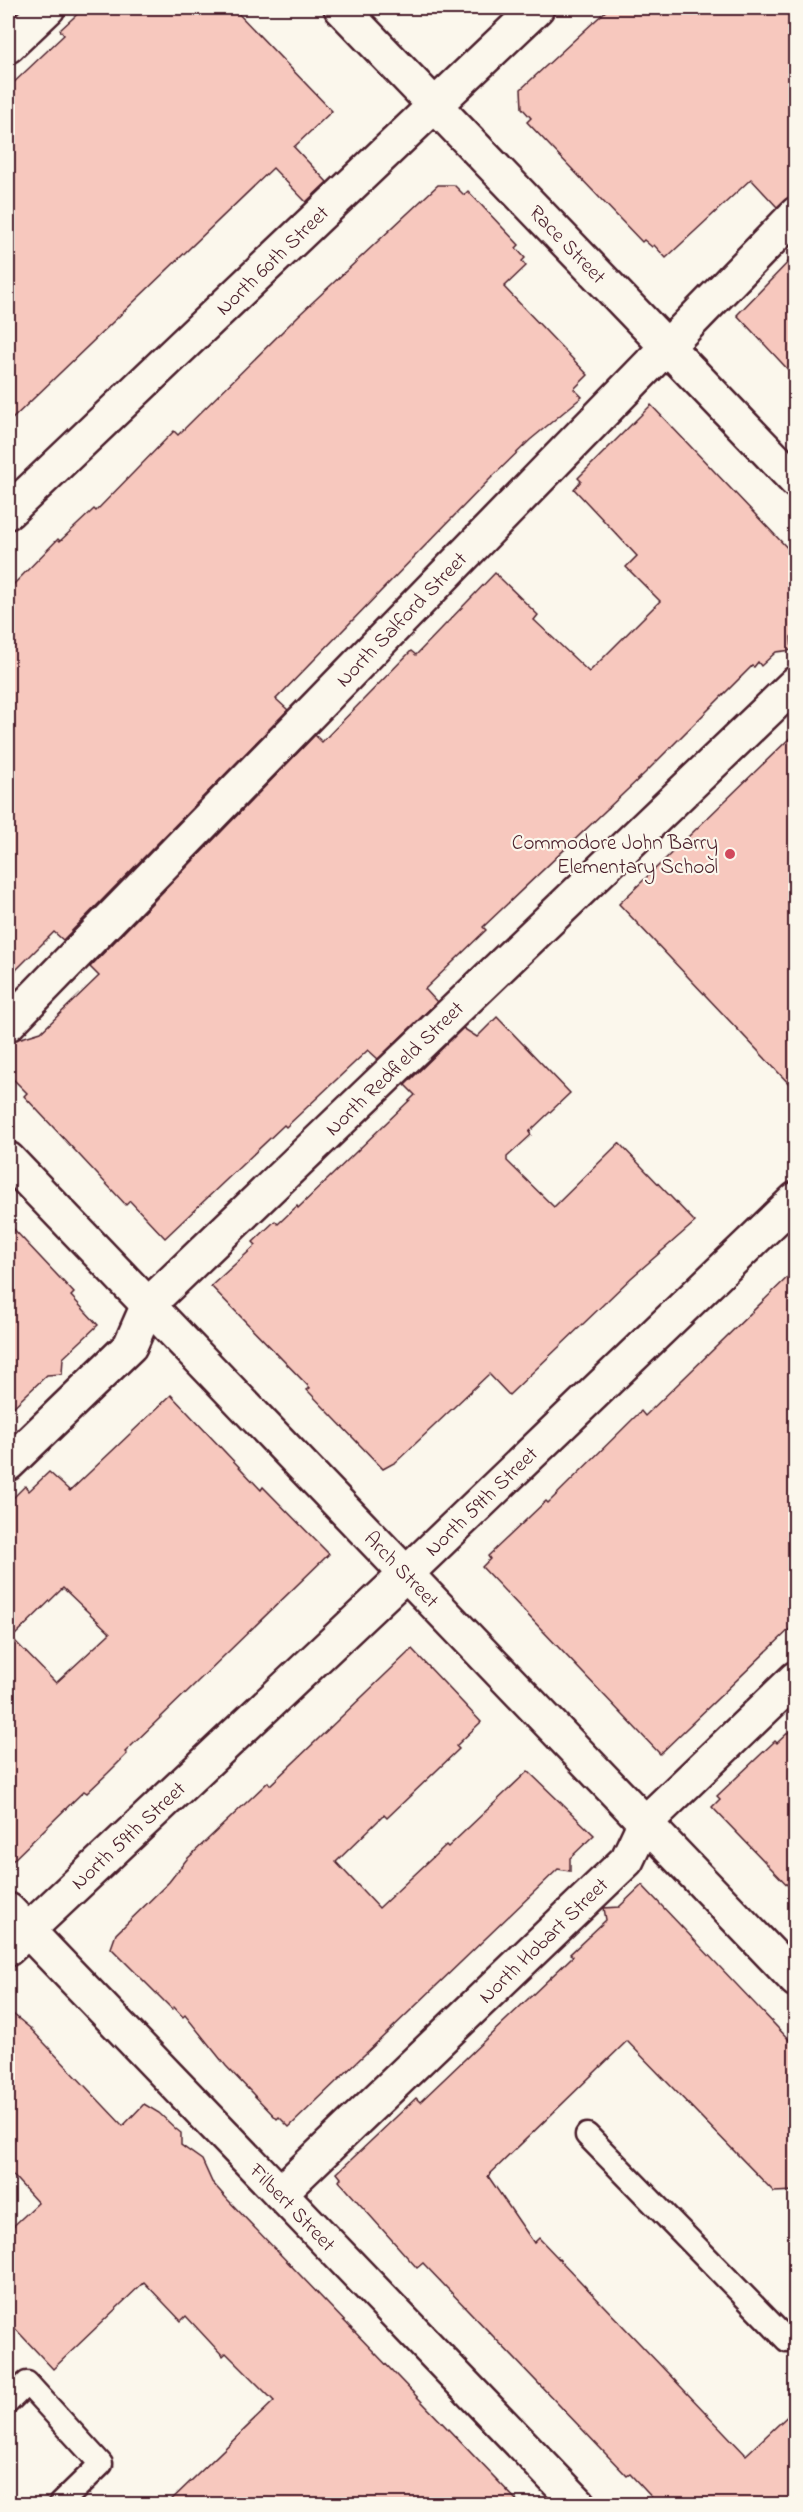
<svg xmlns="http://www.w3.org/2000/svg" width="803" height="2512" viewBox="0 0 803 2512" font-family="'Indie Flower',sans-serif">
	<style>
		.building { fill: #f7c8be; stroke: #4a1f2b; stroke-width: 1.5; fill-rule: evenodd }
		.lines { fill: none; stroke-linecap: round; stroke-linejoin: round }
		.service-casing { stroke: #4a1f2b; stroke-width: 27 }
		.minor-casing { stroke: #4a1f2b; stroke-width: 38 }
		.tertiary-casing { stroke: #4a1f2b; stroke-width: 38 }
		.service { stroke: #fbf7ec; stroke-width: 22 }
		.minor { stroke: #fbf7ec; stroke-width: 33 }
		.tertiary { stroke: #fbf7ec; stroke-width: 33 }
		.poi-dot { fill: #d1495b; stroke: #fbf7ec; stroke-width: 2 }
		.labels { text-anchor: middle; stroke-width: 4.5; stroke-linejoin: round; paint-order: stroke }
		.street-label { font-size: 21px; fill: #4a1f2b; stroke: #fbf7ec }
		.poi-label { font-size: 21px; fill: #4a1f2b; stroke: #fbf7ec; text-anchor: end }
	</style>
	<rect width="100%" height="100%" fill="#fbf7ec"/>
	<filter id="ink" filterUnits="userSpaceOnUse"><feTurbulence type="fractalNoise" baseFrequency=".0167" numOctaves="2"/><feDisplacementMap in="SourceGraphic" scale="12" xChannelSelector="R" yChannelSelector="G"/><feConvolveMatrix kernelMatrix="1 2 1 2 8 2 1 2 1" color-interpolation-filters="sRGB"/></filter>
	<g filter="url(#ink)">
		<g class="building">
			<path d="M84,8h149l99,103 -38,36 33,35 -21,20 -33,-34 -265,255v-335l56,-53 -4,-5z"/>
			<path d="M609,8h186v188h-5l-13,11 -26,-28 -85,79 -12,-13 -2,2 -8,-7 -2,2 -115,-120 4,-4 -9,-10 -1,-19z"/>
			<path d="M438,185h16l10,10 4,-4 51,54 -3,3 9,10 -3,3 4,5 -22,21 84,88 -14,14 8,8 -52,43 -40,39 -214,220 12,11 -225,230 -9,-8 -46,46v-388l50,-51 2,2 34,-32 2,2 78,-80 4,4 121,-120z"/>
			<path d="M795,255v122l-58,-62z"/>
			<path d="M651,405l144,151v77l-4,4 1,13 -16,2 -15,14 -3,-4 -4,5 -2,-1 -107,107 -162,154 3,3 -61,59 12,13 -59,57 -10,-9 -82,77 -2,-2 -119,113 -35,-37 -4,4 -102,-109 3,-3 -19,-19v-32l33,-10 58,-56 -9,-9 225,-232 7,7 89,-91 5,4 79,-82 43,42 -4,5 55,52 71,-71 -34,-34 11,-11 -63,-67 7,-8 -3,-3z"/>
			<path d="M795,733v357l-176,-186z"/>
			<path d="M497,1017l73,76 -41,39 2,3 -24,22v4l47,46 65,-64 76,79 -64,56 -122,117 -20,-21 -93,88 -13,7 -76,-79 3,-2 -99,-102 45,-41 -3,-3 22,-21 3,3 19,-18 1,2 117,-113 -10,-10 58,-57 14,9z"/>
			<path d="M8,1223l66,70 -3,3 27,29 -35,33 -1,16 -15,1 -39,37z"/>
			<path d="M795,1270v354l-135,130 -178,-187 8,-8 -2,-3 58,-55 2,2 93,-92 4,5z"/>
			<path d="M171,1395l90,95 2,-3 66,67 -204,198 2,2 -19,19 -21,20 -3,-2 -76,74v-362l17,-17 4,5 20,-19 21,19zM63,1588l47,45 -54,50 -44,-45z"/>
			<path d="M412,1649l69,73 -25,24 3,3 -72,69 -3,-3 -48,47 43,46 67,-63 2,2 80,-76 66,64 -24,23v13l-12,-2 -269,258 -10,-10 -2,2 -51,-53 -41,-51 -2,2 -9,-10 -2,2 -61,-61 5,-14 53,-52 18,-23 81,-77 2,3z"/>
			<path d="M795,1726v167l-83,-86 8,-8 -3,-3 58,-55 2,2z"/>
			<path d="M642,1885l153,161v145l-21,1 -147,-151 -139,135 46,67 5,-5 207,217 49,-46v96h-136l-29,-31 -3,2 -204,-213 -6,5 -78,-87 2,-3 -4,-5 37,-35 42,-40 4,4 153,-146 -3,-2 36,-34 -2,-12 15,-1z"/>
			<path d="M8,2010l22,18 93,98 21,-22 15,9 17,16 5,4v12l21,15 10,22 16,18 293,305h-355l108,-104 -48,-48 -3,3 -37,-40 -5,5 -37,-39 -91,87 -45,-48v-90l30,-28 -30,-33z"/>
		</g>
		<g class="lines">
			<defs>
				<g id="service">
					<path d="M587,2135l200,205 9,-7"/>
					<path d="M8,2402l19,-19 74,81 -41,40"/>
				</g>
				<g id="minor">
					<path d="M341,8l455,473"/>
					<path d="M8,46l40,-38"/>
					<path d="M8,1024l788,-810"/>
					<path d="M8,1159l788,821"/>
					<path d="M8,1464l122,-118 18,-41 648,-622"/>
					<path d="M8,1910l571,594"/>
					<path d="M8,1949l399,-376 389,-374"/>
					<path d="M280,2193l347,-333 17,-36 152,-146"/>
				</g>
				<path id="tertiary" d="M8,512l529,-504"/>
			</defs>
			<use href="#service" class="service-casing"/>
			<use href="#minor" class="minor-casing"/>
			<use href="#tertiary" class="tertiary-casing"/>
			<use href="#service" class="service"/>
			<use href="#minor" class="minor"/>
			<use href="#tertiary" class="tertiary"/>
		</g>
	</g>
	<circle class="poi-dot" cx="730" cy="854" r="6"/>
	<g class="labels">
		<g class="street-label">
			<text transform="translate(568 244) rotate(46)" y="7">Race Street</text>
			<text transform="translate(272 260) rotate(-44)" y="7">North 60th Street</text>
			<text transform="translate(401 619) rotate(-46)" y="7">North Salford Street</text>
			<text transform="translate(394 1068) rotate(-44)" y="7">North Redfield Street</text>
			<text transform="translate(481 1501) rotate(-44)" y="7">North 59th Street</text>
			<text transform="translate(402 1569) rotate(46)" y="7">Arch Street</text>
			<text transform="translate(128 1835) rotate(-43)" y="7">North 59th Street</text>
			<text transform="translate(543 1940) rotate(-44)" y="7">North Hobart Street</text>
			<text transform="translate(293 2207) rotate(46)" y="7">Filbert Street</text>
		</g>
		<g class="poi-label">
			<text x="718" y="849">Commodore John Barry<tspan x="718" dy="24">Elementary School</tspan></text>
		</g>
	</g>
	<rect width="803" height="2512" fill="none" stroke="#fbf7ec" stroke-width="30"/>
	<rect x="15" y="15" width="773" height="2482" fill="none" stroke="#4a1f2b" stroke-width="2" filter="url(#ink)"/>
</svg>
